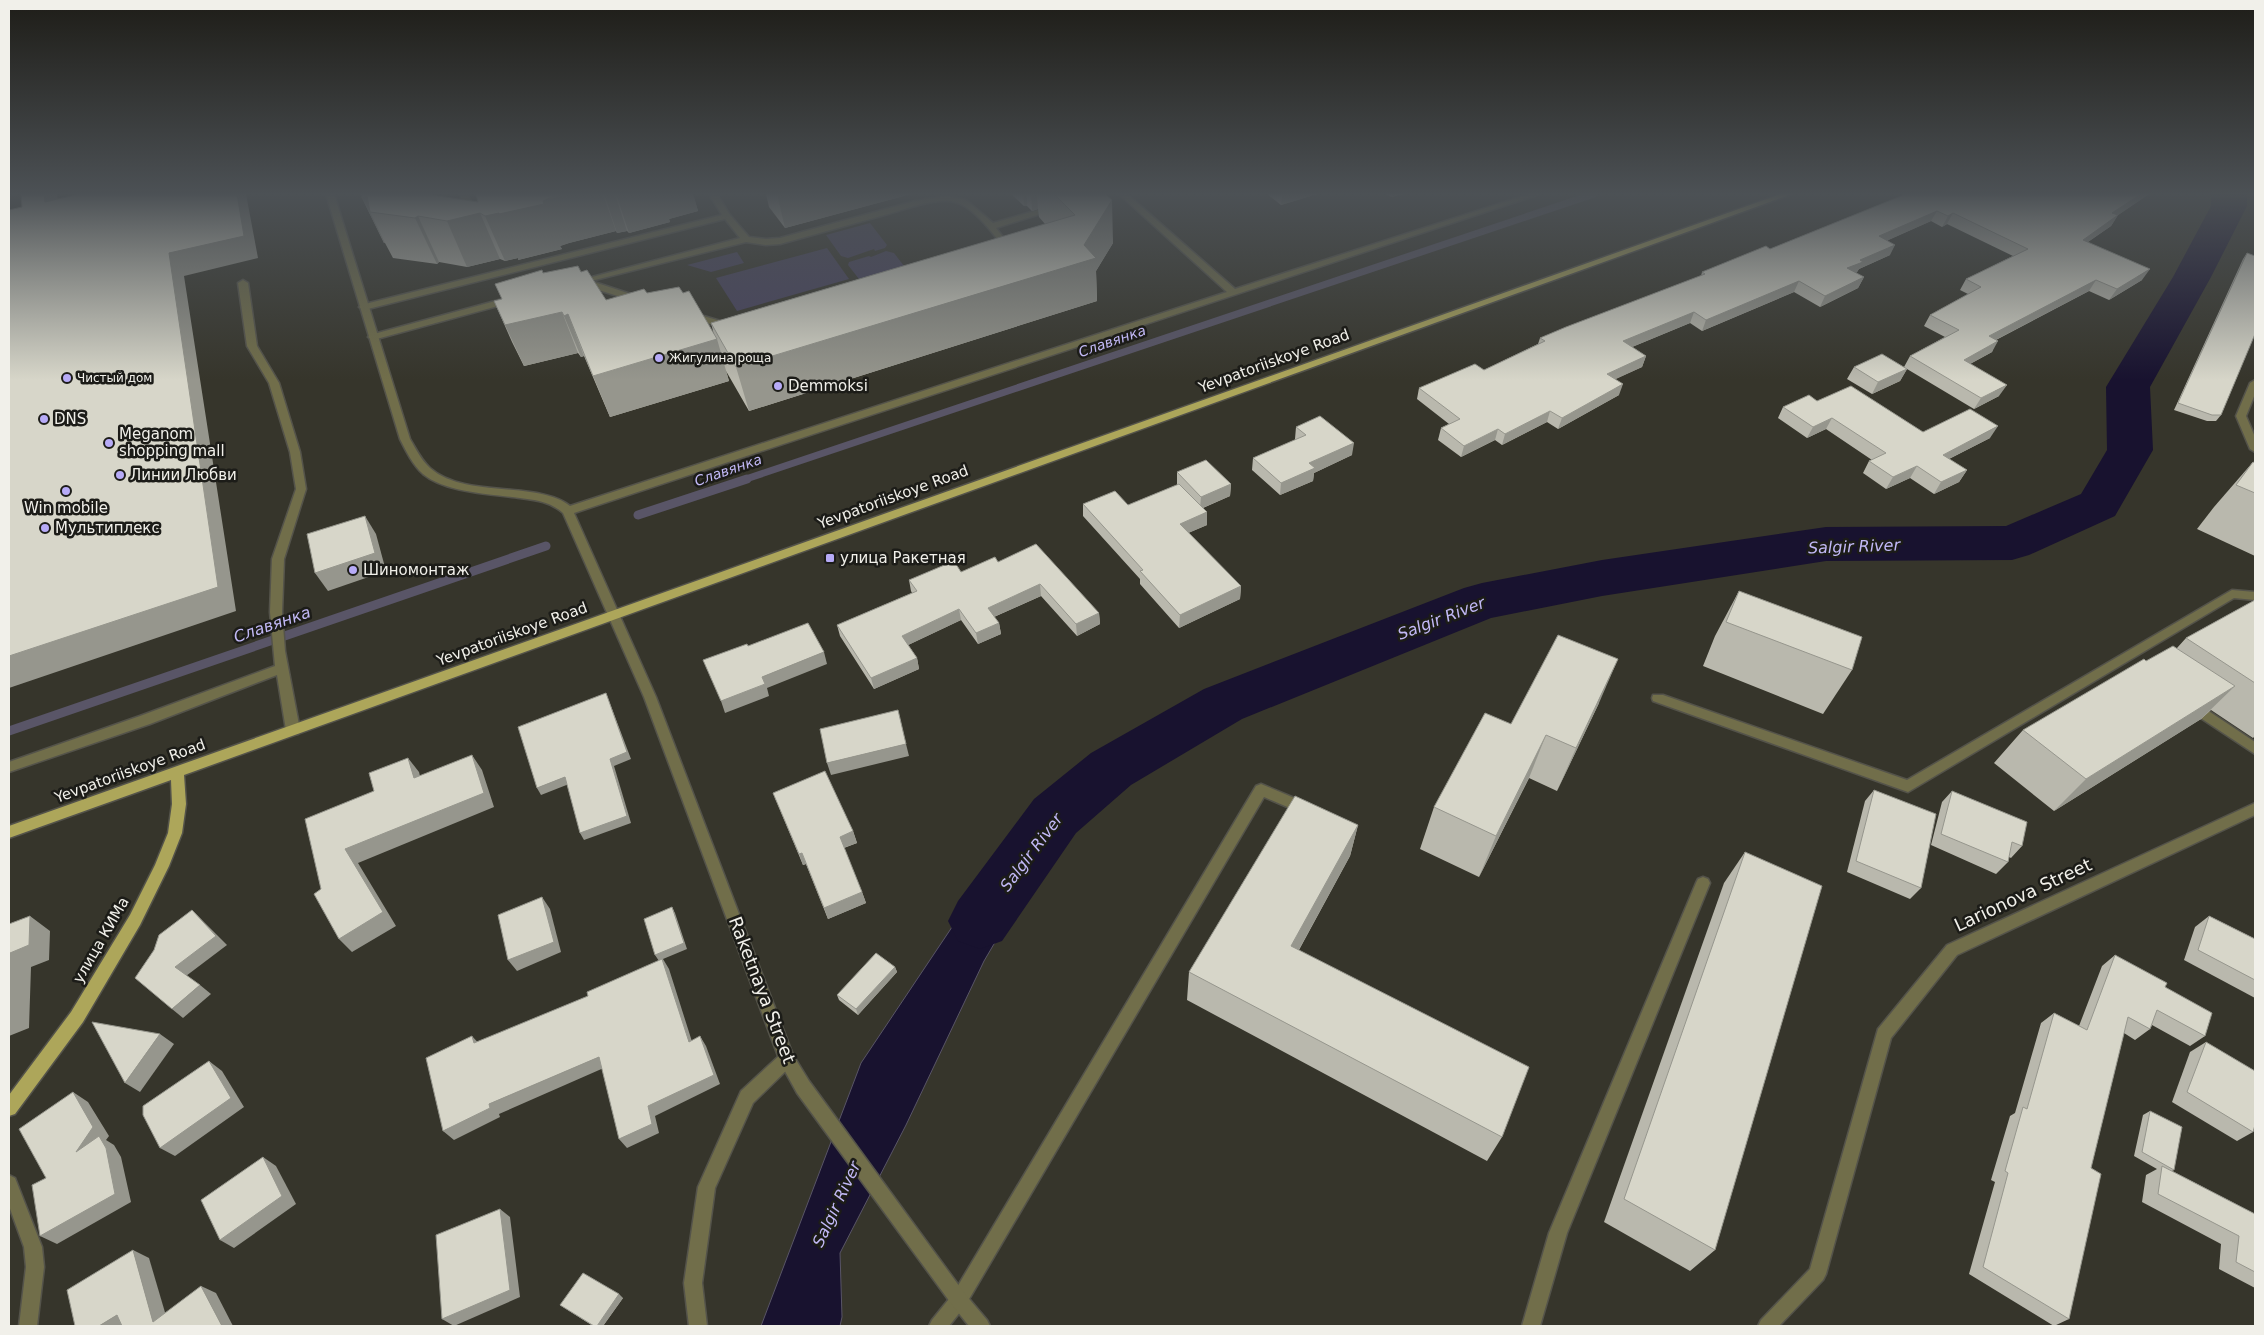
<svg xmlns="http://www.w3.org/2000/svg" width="2264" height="1335" viewBox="0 0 2264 1335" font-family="'DejaVu Sans',sans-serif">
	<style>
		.green { fill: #48435f }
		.water { fill: #18122f; stroke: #595567 }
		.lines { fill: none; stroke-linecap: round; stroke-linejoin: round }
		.stream-far1 { stroke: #595567; stroke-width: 7 }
		.stream { stroke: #595567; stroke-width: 9 }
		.river { fill: #18122f; fill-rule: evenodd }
		.lane-casing { stroke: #54534a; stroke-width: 3 }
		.street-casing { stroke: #54534a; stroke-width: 3 }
		.primary-casing { stroke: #54534a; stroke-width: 3 }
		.lane { fill: #716e4a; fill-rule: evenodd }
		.street { fill: #716e4a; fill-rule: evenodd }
		.primary { fill: #ada65a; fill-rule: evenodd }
		.wall { fill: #b9b8ad }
		.shaded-wall { fill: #96968d }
		.building { fill: #d7d6c9; stroke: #96968d }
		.poi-dot { fill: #b7abf7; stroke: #1c1c18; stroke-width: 2 }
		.labels { text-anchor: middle; stroke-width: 5; stroke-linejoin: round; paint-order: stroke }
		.far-poi-label { font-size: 12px; fill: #f1f0ea; stroke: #1c1c18; text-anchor: start }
		.far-water-label { font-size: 14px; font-style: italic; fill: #c2b9f6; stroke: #1c1c18 }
		.street-label { font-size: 15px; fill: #f1f0ea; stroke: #1c1c18 }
		.poi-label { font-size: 15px; fill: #f1f0ea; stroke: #1c1c18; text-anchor: start }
		.water-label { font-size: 16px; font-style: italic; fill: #c2b9f6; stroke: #1c1c18 }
		.near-street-label { font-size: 18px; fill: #f1f0ea; stroke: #1c1c18 }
	</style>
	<rect width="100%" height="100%" fill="#36352b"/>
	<g class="green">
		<path d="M870,223l17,22 -2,3 -10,3 -1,-2 -26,9 -7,-2 -15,-21z"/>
		<path d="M827,248l22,31 -112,32 -21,-33z"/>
		<path d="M886,251l8,2 17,22 -45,13 -18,-23 1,-3 20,-6 2,1z"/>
		<path d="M737,252l7,11 -33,9 -24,-7z"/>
	</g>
	<path class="water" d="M1013,836l18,45 -47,80 -78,164 -66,128 2,64 -2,9h-79l100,-263z"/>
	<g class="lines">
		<path class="stream-far1" d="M743,480l851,-286"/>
		<g class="stream">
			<path d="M638,515l109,-36"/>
			<path d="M9,731l537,-185"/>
		</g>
		<path class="river" d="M2211,194h36v12l-36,71 -61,110 3,63 -38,66 -86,39 -17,5 -186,1 -224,35 -111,22 -249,101 -111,66 -55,48 -74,108 -22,8 -22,-8 -10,-20 10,-20 76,-102 57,-46 113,-64 260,-101 18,-5 120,-23 224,-33 180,-1 75,-32 26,-44 -1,-63 67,-110 38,-71z"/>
		<defs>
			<g id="lane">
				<path d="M459,194h8l10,19 -1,2h-6z"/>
				<path d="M709,194h8l13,21 19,22 17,2 14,-1 135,-37 32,-5 19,4 27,23 62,-18 4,3 -63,20 17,22 -4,3 -3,-1c-9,-15 -33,-46 -51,-50 -18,-5 -49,7 -67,12 -36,10 -72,20 -108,30l-14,1 -20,-3 -155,39 52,17v4l-3,1 -67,-21 167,-44 -15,-19 -361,91 -5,-3 2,-2 361,-90z"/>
				<path d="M243,280l5,3 9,63 22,37 21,69 6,37 -22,70 -2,53 3,39 15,79 -2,4h-10l-2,-4 -9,-55 -127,49 -141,48v-10l131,-46 135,-50 -5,-54 2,-53 24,-70 -6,-37 -21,-69 -22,-37 -9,-63z"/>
				<path d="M510,297l5,3 -2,2 -140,38 -5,-3 2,-2z"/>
				<path d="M690,312l44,13 2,2 -5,3 -44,-13 -2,-2z"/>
				<path d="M2255,380v14l-9,22 9,21v15l-5,-3 -14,-33 14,-33z"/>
				<path d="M1261,784l50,21 2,4 -2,4 -5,2 -42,-18 -299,509 -16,20h-20l3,-6 21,-26 303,-508z"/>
				<path d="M1703,877l5,2 2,4 -143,350 -27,93h-18l27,-93 147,-350 2,-4z"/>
				<path d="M787,1051l6,3 2,5 -2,5 -40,39 -38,85 -13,95 5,43h-18l-5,-43 14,-96 43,-96 40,-37z"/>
			</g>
			<g id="street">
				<path d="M326,194h8l76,245c6,10 11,21 20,29 25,22 69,19 100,24 14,2 29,5 40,14l657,-214 -108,-98h8l108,95 294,-95h11l-966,319 82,184 137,358 16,26 156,213 22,26 3,6h-21l-16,-20 -156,-213 -16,-29 -137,-367 -81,-184c-12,-11 -27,-13 -43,-15 -28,-4 -74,-5 -97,-24 -10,-9 -17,-23 -23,-35z"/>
				<path d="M2232,590l23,2v8l-21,-2 -326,194 -255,-91 -1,-3 1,-3h10l244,85z"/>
				<path d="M2192,700l63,42v12l-68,-45 -1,-4 1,-4z"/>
				<path d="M2255,803v12l-298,140 -66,83 -65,236 -3,6 -44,46h-21l3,-6 49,-51 68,-240 69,-84z"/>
				<path d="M9,1175l6,3 27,69 2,20 -7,59h-18l7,-59 -2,-20 -15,-41z"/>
			</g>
			<path id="primary" d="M1781,194h11l-1608,581 2,29 -4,29 -13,33 -29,59 -57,97 -68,92 -6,2v-21l62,-83 59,-97 25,-50 13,-32 4,-29 -1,-24 -162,58v-12z"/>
		</defs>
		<use href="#lane" class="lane-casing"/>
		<use href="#street" class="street-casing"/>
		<use href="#primary" class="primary-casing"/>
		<use href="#lane" class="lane"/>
		<use href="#street" class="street"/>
		<use href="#primary" class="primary"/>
	</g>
	<g class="wall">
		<path d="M476,194h217l5,17 -29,8 1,3 -41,11 -2,-2 -10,2 -1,-2 -47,12 -9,3 2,3 -44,11v-2l-13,3 -5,-2 -33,8 -28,-5 -2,2 -44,-6 -8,-15h-1l-22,-45 68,-3 48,7z"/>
		<path d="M766,194h145l-126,34 -16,-21z"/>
		<path d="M1011,194h94l8,49 -17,28 1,30 -348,110 -23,-40 3,10 -119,36 -26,-61 -3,1 -3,-4 -54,13 -12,-24 -18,-41 8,-2 -7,-15 48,-11 38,-1 25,28 41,-7h36l31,42 -3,-12 334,-99 -6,-7 -1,-8 -6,2 -5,-5h-3z"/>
		<path d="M1267,194h50l-36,11z"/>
		<path d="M1386,194h18l-13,3z"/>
		<path d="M1906,194h243l-31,21 -7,11 -23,16 54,38 -33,20 -20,-9 -93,49 -4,12 -22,12 29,32 -25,13 -67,-40 -7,12 -28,13 -25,-15 7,-12h50l6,-11 35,-19 -21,-11 6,-11 38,-21 -8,-4 6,-11 47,-23 -66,-32 -5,3 -11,-6 -43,19 2,15 -31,14 -2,3 -1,1 8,4 -6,11 -38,19 -26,-15 -92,39 -12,-8 -58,24 14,9 -4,11 -27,12 4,16 -61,34 -11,-7 -45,23 -7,-5 -34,17 -23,-17 3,-12 8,-4 -32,-25 2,-11 65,-18 54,-26 2,-6 161,-62 1,-4 68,-23z"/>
		<path d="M2247,253l-26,162 -5,6h-9l-33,-11 69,-151z"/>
		<path d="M1817,401l106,31 67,6 -41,21 18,11 -8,12 -25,12 -24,-16 -24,11 -23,-16 6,-12 3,-1 -46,-31 -19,9 -29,-20 5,-11z"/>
		<path d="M1296,427l56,28 -38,18 -1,8 -33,14 -28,-25 1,-12 42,-18v-1z"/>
		<path d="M2253,462l2,1v93l-58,-27 17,-22z"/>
		<path d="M1177,472l54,12 -1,12 -27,12 4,17 -19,8 53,53 -1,13 -61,29 -39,-44v-5l-57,-63v-12l45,1 49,-20z"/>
		<path d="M998,562l101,51 1,11 -23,12 -36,-40 -47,21 5,6 2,11 -23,10 -17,-24 -53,25 9,13 2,11 -45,20 -34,-53 -3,-11 75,-32 -1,-2 -2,-11 52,-8z"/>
		<path d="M1739,591l113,79 -29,44 -120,-48 12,-30z"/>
		<path d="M2255,600v136l-2,2 -42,-28 -10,9 -147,92 -60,-48 29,-33 154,-82 9,-10z"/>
		<path d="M1599,703l-42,88 -28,-13 -50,99 -59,-28 14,-42 77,-83z"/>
		<path d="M1874,790l47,98 -11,11 -63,-27 18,-71z"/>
		<path d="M1952,791l70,55 -11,12 -2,-1 -1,5 -12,12 -65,-29 11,-43z"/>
		<path d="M773,793l80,38 4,12 -13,5 18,44 4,11 -38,16 -22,-55 -3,1z"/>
		<path d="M1358,825l-8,31 -51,94 203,187 -15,24 -300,-161 2,-28z"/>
		<path d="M1745,852l-30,398 -25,21 -86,-49 120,-339z"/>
		<path d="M2209,916l46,23v59l-71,-38 11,-33z"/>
		<path d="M2115,955l50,32 40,49 -15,10 -38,-21 -2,4 -15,11 -11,-7 -33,135 -22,151 -15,7 -85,-52 26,-92 -4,-2 19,-64 5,-3 26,-90 13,-10 25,13 23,-60z"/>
		<path d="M895,967l2,5 -39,43 -19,-15 -2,-5z"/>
		<path d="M2206,1042l47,90 -16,9 -65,-39 18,-50z"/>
		<path d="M2150,1111l24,59 -2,1 83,43v74l-36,-19 2,-25 -79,-42 4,-27 11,-6 -23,-13 9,-41z"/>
		<path d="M623,1298l-20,28h-10l-33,-21z"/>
	</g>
	<g class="shaded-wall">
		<path d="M44,194h13l4,30 -16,-22z"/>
		<path d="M237,194h9l12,64 -74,18 52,335 -227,77v-32l160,-403z"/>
		<path d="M568,194h35l13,37 -47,12 -9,3 2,3 -44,11v-2l-13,3 -20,-45z"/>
		<path d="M604,194h11l12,37 -10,2z"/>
		<path d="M616,194h77l5,17 -29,8 1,3 -41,11z"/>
		<path d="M777,194h134l-126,34z"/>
		<path d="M1023,194h4v12h-3z"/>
		<path d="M1031,194h6l1,15 -6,2z"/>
		<path d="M1282,194h35l-36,11z"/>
		<path d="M1392,194h12l-13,3z"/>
		<path d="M2141,194h8l-44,30 7,-11z"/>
		<path d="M367,196l3,16 15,31h-1l-22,-45z"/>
		<path d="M1112,200l1,43 -17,28 1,30 -348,110 -13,-44 348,-122z"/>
		<path d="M1937,211l-6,10 -58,26 6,-11z"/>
		<path d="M480,213l20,46 -33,8 -20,-46z"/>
		<path d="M1953,213l-6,11 -5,3 6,-11z"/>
		<path d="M2118,215l-7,11 -35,24 7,-10z"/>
		<path d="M418,216l21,46 -2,2 -22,-46z"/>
		<path d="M1895,245l-5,10 -31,14 -2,3 -15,7 5,-11 13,-8z"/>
		<path d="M2150,269l-8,11 -33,20 8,-11z"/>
		<path d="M1864,277l-6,11 -38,19 5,-11z"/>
		<path d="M2096,280l-7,11 -107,56 7,-11z"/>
		<path d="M1799,281l-5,11 -92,39 4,-11z"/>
		<path d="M562,312l16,41 -54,13 -19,-41z"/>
		<path d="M1694,312l-4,11 -70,29 3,-11z"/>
		<path d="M568,314l16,42 -3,1 -17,-41z"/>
		<path d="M717,339l12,42 -119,36 -17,-41z"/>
		<path d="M1998,341l-6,11 -35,19 7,-11z"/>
		<path d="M1646,356l-4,11 -39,18 4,-11z"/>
		<path d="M1907,369l-7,12 -28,13 6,-12z"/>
		<path d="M1623,384l-4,11 -61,34 4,-11z"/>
		<path d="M2007,385l-8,11 -25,13 7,-11z"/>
		<path d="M1550,411l-3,11 -45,23 3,-11z"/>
		<path d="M1832,418l-6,11 -19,9 6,-11z"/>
		<path d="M1998,426l-8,12 -55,28 8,-11z"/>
		<path d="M1498,429l-3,11 -34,17 3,-11z"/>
		<path d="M1354,443l-2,12 -38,18 -1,8 -33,14 1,-12 28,-20z"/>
		<path d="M1917,466l-7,12 -24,11 7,-12z"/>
		<path d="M1967,470l-8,12 -25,12 7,-12z"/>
		<path d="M1231,484l-1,12 -30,13 1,-12z"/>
		<path d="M1207,512v13l-28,12 1,-13z"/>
		<path d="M365,516l11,18 10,37 -58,20 -13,-18z"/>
		<path d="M1040,584l1,12 -52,23 -1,-11z"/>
		<path d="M1241,586l-1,13 -61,29 1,-13z"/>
		<path d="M959,609l2,11 -57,27 -2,-11z"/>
		<path d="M1099,613l1,11 -23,12 -1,-12z"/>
		<path d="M999,623l2,11 -23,10 -2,-11z"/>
		<path d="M824,652l3,12 -60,24 2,8 -44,17 -4,-12 41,-24z"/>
		<path d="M917,658l2,11 -45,20 -3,-11z"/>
		<path d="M1618,659l-19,44 -42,88 19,-43z"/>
		<path d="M2235,686l-34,33 -147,92 32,-32z"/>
		<path d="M606,693l3,8 22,58 -17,7 17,57 -47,17 -4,-7 30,-74z"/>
		<path d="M1546,735l-17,43 -50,99 17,-41z"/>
		<path d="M906,744l3,12 -78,19 -4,-12z"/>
		<path d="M472,755l10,15 12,37 -136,56 38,63 -44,26 -13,-13 6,-90z"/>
		<path d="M408,758l11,14 5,21 -10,-15z"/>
		<path d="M565,777l4,7 -28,11 -4,-7z"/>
		<path d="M1358,825l-8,31 -65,119 6,-29z"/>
		<path d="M853,831l4,12 -14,5 -3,-11z"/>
		<path d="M802,853l4,11 -3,1 -4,-11z"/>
		<path d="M862,892l4,11 -38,16 -4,-11z"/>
		<path d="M542,897l8,12 11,43 -44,19 -9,-11z"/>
		<path d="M672,907l3,6 12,36 -24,10 6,10 26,82 -6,-9 -30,-81 -4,-6z"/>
		<path d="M192,910l35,35 -41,31 -11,-9z"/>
		<path d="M30,916l20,15 -1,29 -18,7 -2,61 -20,8v-40l1,-43z"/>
		<path d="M895,967l2,5 -39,43 -2,-6z"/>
		<path d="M200,985l11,9 -28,24 -11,-9z"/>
		<path d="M160,1034l14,10 -34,48 -15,-9z"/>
		<path d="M472,1036l9,10 -7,-3z"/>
		<path d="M700,1036l6,10 14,38 -65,32 4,17 -32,15 -8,-9z"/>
		<path d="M599,1057l7,10 -107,47 1,3 -46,23 -11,-9 46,-27z"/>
		<path d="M209,1061l13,10 22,36 -69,49 -15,-8z"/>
		<path d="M73,1092l15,10 21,34 -3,4 8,5 7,12 10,45 -74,42 -17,-8 36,-84z"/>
		<path d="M263,1157l13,9 20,38 -62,44 -14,-8z"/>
		<path d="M500,1209l10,8 10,80 -66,29 -12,-7z"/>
		<path d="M133,1250l16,8 20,68 -16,-4z"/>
		<path d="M201,1286l15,7 17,33h-11z"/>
		<path d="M619,1294l4,4 -20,28h-6z"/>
		<path d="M117,1315l10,11h-28z"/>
	</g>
	<g class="building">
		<path d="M21,194h23l1,8 34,-8h158l7,42 -75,17 49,334 -209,69v-446l13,-3z"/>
		<path d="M361,194h65l52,8 -2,-8h92l-16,3 -9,4 1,3 -45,10v-1l-14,3 -5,-3 -33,8 -29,-5 -3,2 -45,-6 -3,-16 -5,2z"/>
		<path d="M1054,194h51l7,6 -28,45 12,13 -360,109 -25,-44 364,-108z"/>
		<path d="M1906,194h235l-29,19 6,2 -35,25 67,29 -33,20 -21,-9 -107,56 9,5 -34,19 43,25 -26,13 -71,-42 49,-26 -29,-15 51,-28 -15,-8 62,-30 -75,-36 -5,3 -11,-5 -58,25 16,9 -35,15 3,2 -16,6 17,9 -39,19 -26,-15 -93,39 -12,-8 -71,29 23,15 -39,18 16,10 -61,34 -12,-7 -45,23 -7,-5 -34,17 -23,-18 19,-9 -41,-31 56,-24 9,6 61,-29 -5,-3 26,-11 139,-53 -3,-2 64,-26 4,3z"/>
		<path d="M2247,253l8,3v78l-34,81h-9l-34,-12z"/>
		<path d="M578,266l3,6 6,-2 19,30 38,-11 3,4 32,-6 4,6 6,-2 28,48 -124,37 -25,-62 -4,2 -2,-4 -57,13 -11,-24 8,-2 -7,-15 47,-14 1,3z"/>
		<path d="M1882,354l25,15 -29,13 -24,-15z"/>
		<path d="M1851,386l72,46 47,-23 28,17 -55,29 24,15 -26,12 -24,-16 -24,11 -24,-16 17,-8 -54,-35 -19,9 -30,-20 26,-12 8,6z"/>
		<path d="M1320,416l34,27 -45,20 6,5 -34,15 -28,-25 53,-23 -10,-8z"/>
		<path d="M1206,460l25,24 -30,13 -24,-25z"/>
		<path d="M2253,462l2,1v30l-19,-8z"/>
		<path d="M1179,484l28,28 -27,12 61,62 -61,29 -40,-44 3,-1 -60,-66 32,-13 13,14z"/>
		<path d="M365,516l10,37 -60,20 -8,-39z"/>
		<path d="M1036,544l63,69 -23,11 -36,-40 -52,24 11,15 -23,10 -17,-24 -57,27 15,22 -46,20 -34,-53 80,-34 -8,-11 45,-19 7,11 34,-15 3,5z"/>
		<path d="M1739,591l123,46 -10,33 -126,-48z"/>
		<path d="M2255,600v83l-69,-45z"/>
		<path d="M808,623l16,29 -62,25 3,7 -44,17 -18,-41 44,-16 1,2z"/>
		<path d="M1558,635l60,24 -42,89 -30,-13 -50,101 -62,-29 51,-94 26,11z"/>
		<path d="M2173,646l62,40 -149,93 -63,-49 121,-71 2,2z"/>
		<path d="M606,693l21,59 -17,7 17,57 -47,17 -15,-56 -28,11 -19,-61z"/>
		<path d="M898,710l8,34 -79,19 -7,-34z"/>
		<path d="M472,755l12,38 -139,56 38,63 -44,27 -25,-45 7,-5 -16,-70 69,-28 -5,-18 39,-15 6,20z"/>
		<path d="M825,771l28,60 -13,6 22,55 -38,16 -22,-55 -3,1 -26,-61z"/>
		<path d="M1874,790l62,24 -15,74 -65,-27z"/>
		<path d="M1952,791l75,31 -5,24 -10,-4 -4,20 -67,-28z"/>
		<path d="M1295,796l63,29 -67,121 238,121 -27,70 -313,-165z"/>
		<path d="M1745,852l77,34 -107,364 -91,-51z"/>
		<path d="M542,897l12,45 -46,18 -10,-45z"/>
		<path d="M672,907l12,36 -29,12 -11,-36z"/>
		<path d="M192,910l24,26 -41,31 25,18 -28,24 -37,-31 19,-28 5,-15z"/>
		<path d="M30,916l-1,29 -19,8 -1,43v-72z"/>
		<path d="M2209,916l46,23v41l-57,-30z"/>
		<path d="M876,953l19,14 -39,42 -19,-14z"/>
		<path d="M2115,955l52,28 -2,4 47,26 -7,23 -48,-26 -7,19 -22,-12 -37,151 10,6 -32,145 -86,-52 25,-94 -3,-2 18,-64 4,2 27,-96 33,17z"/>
		<path d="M662,959l27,83 11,-6 14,39 -66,31 4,18 -33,15 -20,-82 -110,47 1,4 -47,23 -17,-73 46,-22 2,7 114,-47 -1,-4z"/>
		<path d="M92,1022l68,12 -35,49z"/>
		<path d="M2206,1042l49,29v54l-2,7 -66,-40z"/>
		<path d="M209,1061l22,37 -71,50 -17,-33v-9z"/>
		<path d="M73,1092l20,35 -17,25 23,-16 7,12 9,46 -75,42 -8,-51 14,-7 -27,-49z"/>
		<path d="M2150,1111l32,16 -8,43 -32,-18z"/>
		<path d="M263,1157l19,39 -62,44 -19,-40z"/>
		<path d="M2162,1166l93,48v58l-19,-10 3,-26 -81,-42z"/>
		<path d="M500,1209l10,81 -68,29 -6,-84z"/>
		<path d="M133,1250l20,72 48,-36 21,40h-100l-5,-11 -18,11h-24l-8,-36z"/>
		<path d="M583,1273l36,21 -22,32h-3l-34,-21z"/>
	</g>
	<linearGradient id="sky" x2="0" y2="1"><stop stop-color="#1e1d18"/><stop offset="0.51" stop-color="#4c5155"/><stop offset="1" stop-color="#4c5155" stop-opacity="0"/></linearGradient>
	<rect width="2264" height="380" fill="url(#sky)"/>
	<g class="poi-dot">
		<circle cx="659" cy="358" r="5"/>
		<circle cx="67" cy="378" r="5"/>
		<circle cx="778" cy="386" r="5"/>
		<circle cx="44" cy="419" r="5"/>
		<circle cx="109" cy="443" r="5"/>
		<circle cx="120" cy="475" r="5"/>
		<circle cx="66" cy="491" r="5"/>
		<circle cx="45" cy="528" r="5"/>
		<rect x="825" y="553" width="10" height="10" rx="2.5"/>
		<circle cx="353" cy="570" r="5"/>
	</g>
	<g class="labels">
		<g class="far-poi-label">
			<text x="669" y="362">Жигулина роща</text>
			<text x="77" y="382">Чистый дом</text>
		</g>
		<g class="far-water-label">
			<text transform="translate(1112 341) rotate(-19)" y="5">Славянка</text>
			<text transform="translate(728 470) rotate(-19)" y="5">Славянка</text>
		</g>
		<g class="street-label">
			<text transform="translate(1274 361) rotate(-20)" y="5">Yevpatoriiskoye Road</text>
			<text transform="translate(893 497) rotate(-20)" y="5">Yevpatoriiskoye Road</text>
			<text transform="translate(512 634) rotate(-20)" y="5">Yevpatoriiskoye Road</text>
			<text transform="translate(130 771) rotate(-20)" y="5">Yevpatoriiskoye Road</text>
			<text transform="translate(101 940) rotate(-60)" y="5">улица КИМа</text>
		</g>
		<g class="poi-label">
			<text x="788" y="391">Demmoksi</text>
			<text x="54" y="424">DNS</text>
			<text x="119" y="439">Meganom<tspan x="119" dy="17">shopping mall</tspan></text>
			<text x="130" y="480">Линии Любви</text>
			<text x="66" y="513" text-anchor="middle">Win mobile</text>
			<text x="55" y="533">Мультиплекс</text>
			<text x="840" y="563">улица Ракетная</text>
			<text x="363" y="575">Шиномонтаж</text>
		</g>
		<g class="water-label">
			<text transform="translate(1854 546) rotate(-2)" y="6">Salgir River</text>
			<text transform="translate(1441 618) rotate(-21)" y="6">Salgir River</text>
			<text transform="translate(272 624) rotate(-19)" y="6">Славянка</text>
			<text transform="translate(1031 852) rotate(-53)" y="6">Salgir River</text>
			<text transform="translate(836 1204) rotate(-65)" y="6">Salgir River</text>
		</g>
		<g class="near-street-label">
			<text transform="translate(2023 895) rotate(-25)" y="6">Larionova Street</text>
			<text transform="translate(762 990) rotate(69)" y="6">Raketnaya Street</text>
		</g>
	</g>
	<rect width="2264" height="1335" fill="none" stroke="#f1f0ea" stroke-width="20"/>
</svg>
